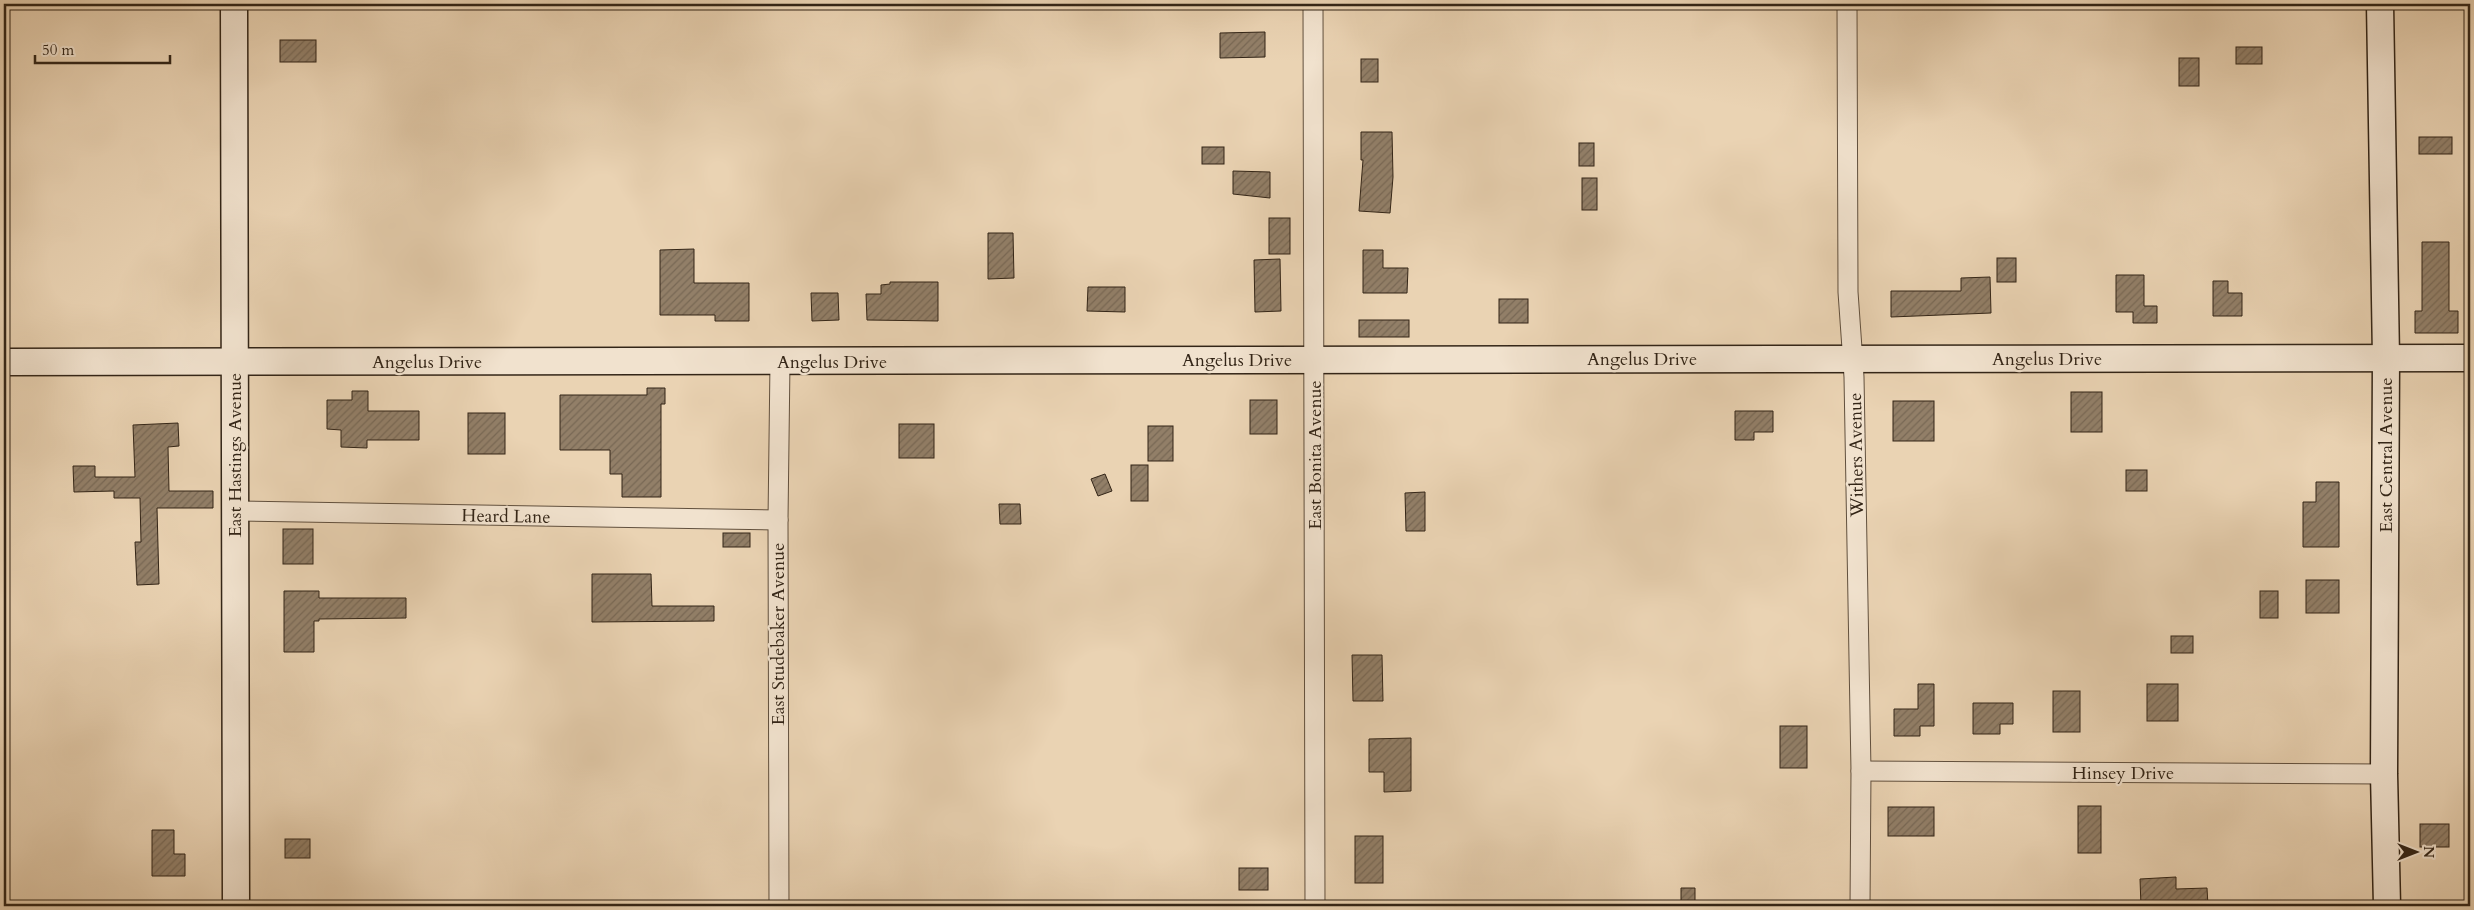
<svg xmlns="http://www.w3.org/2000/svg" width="2474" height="910" viewBox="0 0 2474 910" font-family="Cardo,serif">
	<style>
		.building { fill: url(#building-hatch); stroke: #332517 }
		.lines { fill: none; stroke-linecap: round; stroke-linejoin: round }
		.street-casing { stroke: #61503e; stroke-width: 21 }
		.secondary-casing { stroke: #332517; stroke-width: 29 }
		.street { stroke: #f1e2ce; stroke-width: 19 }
		.secondary { stroke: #f1e2ce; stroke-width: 26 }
		.labels { text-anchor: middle; stroke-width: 4.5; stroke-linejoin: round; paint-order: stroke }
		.street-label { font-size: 18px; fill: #332517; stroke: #f1e2ce }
	</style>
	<defs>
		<pattern id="building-hatch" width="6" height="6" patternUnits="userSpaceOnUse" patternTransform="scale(1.25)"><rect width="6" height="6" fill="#927f68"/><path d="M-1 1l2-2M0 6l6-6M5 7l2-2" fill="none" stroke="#786855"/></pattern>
	</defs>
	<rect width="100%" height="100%" fill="#ead3b3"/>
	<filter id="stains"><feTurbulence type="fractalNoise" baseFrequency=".004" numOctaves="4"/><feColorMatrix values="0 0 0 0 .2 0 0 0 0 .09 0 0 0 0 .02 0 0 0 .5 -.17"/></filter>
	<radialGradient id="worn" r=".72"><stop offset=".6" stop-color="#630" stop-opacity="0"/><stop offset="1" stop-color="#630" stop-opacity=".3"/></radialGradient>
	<g class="building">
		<path d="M1265,32v25l-45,1v-25z"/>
		<rect x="280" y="40" width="36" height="22"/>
		<rect x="2236" y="47" width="26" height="17"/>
		<rect x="2179" y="58" width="20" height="28"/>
		<rect x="1361" y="59" width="17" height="23"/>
		<path d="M1361,132h31l1,45 -3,36 -31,-2 4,-51h-2z"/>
		<rect x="2419" y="137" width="33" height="17"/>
		<rect x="1579" y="143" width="15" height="23"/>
		<rect x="1202" y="147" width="22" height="17"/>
		<path d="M1233,171l37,1v26l-37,-4z"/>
		<rect x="1582" y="178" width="15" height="32"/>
		<rect x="1269" y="218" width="21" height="36"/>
		<path d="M988,233h25l1,45 -26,1z"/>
		<path d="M2422,242h27v69h9v22h-43v-22h7z"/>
		<path d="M694,249v34h55v38h-34v-6h-55v-65z"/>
		<path d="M1363,250h20v18h25l-1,25h-44z"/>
		<rect x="1997" y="258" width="19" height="24"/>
		<path d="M1280,259l1,52 -26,1 -1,-52z"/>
		<path d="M2116,275h28v31h13v17h-24v-11h-17z"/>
		<path d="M1990,277l1,36 -100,4v-26h70v-13z"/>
		<path d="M2213,281h15v12h14v23h-29z"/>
		<path d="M890,282h48v39l-71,-1 -1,-26h15v-9l9,-1z"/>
		<path d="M1088,287h37v25l-38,-1z"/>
		<path d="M811,293h27l1,27 -27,1z"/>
		<rect x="1499" y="299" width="29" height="24"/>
		<rect x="1359" y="320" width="50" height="17"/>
		<path d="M647,388h18v16h-4v93h-39v-23h-12v-24h-50v-55h87z"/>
		<path d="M352,391h16v20h51v29h-52v8l-26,-1v-17l-14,-1v-29h25z"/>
		<rect x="2071" y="392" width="31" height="40"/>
		<rect x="1250" y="400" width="27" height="34"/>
		<rect x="1893" y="401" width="41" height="40"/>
		<path d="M1735,411h38v21h-19v8h-19z"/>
		<rect x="468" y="413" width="37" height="41"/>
		<path d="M178,423l1,23 -11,1 1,44h44v17h-56l2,76 -22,1 -2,-43h6l-1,-44h-26v-7l-40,1 -1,-26h22v11h40l-2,-52z"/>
		<rect x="899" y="424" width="35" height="34"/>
		<rect x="1148" y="426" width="25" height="35"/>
		<rect x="1131" y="465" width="17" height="36"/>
		<rect x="2126" y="470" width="21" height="21"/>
		<path d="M1105,474l7,17 -14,5 -7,-17z"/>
		<path d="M2316,482h23v65h-36v-45h13z"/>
		<path d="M1425,492v39h-19l-1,-38z"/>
		<path d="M999,504h21l1,20h-21z"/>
		<rect x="283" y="529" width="30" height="35"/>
		<rect x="723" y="533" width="27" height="14"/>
		<path d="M592,574h59l1,32h62v15l-122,1z"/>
		<rect x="2306" y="580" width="33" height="33"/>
		<path d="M284,591h35v7h87v20l-87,1v2h-5v31h-30z"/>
		<rect x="2260" y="591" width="18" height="27"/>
		<rect x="2171" y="636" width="22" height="17"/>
		<path d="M1352,655h30l1,46h-30z"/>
		<path d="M1918,684h16v42h-14v10h-26v-27h24z"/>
		<rect x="2147" y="684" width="31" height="37"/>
		<rect x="2053" y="691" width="27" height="41"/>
		<path d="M1973,703h40v21h-13v10h-27z"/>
		<rect x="1780" y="726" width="27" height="42"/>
		<path d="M1411,738v53l-27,1v-20h-15v-33z"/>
		<rect x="2078" y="806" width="23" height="47"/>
		<rect x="1888" y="807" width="46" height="29"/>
		<rect x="2420" y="824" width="29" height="23"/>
		<path d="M152,830h22v24h11v22h-33z"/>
		<rect x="1355" y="836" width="28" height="47"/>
		<rect x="285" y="839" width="25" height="19"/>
		<rect x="1239" y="868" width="29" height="22"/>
		<path d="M2176,877v12l31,-1 1,18h-67l-1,-27z"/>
		<path d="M1681,888h14v14l-14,-1z"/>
	</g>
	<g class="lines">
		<defs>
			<g id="street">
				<path d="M1313,4l2,902"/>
				<path d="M1847,4l1,288 6,85 7,394 -1,135"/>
				<path d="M235,511l543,9"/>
				<path d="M1861,771l523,3"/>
				<path d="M779,906l-1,-386 2,-158"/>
			</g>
			<g id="secondary">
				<path d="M234,4l2,902"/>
				<path d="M2380,4l6,354 -2,416 3,132"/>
				<path d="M4,362l2466,-4"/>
			</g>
		</defs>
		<use href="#street" class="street-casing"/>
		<use href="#secondary" class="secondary-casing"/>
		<use href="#street" class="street"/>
		<use href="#secondary" class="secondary"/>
	</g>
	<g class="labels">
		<g class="street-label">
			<text x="1642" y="365">Angelus Drive</text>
			<text x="2047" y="365">Angelus Drive</text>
			<text x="1237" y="366">Angelus Drive</text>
			<text x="427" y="368">Angelus Drive</text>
			<text x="832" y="368">Angelus Drive</text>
			<text transform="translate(235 455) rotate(-90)" y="6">East Hastings Avenue</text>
			<text transform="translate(1315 455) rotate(-90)" y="6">East Bonita Avenue</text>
			<text transform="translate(1856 455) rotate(-91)" y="6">Withers Avenue</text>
			<text transform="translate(2386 455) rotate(-90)" y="6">East Central Avenue</text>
			<text transform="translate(506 516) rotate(1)" y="6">Heard Lane</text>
			<text transform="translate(778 634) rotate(-90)" y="6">East Studebaker Avenue</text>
			<text x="2123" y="779">Hinsey Drive</text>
		</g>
	</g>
	<rect width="2474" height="910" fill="none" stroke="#ead3b3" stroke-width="20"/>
	<rect x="5" y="5" width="2464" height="900" fill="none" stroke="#332517" stroke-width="2.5"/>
	<rect x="10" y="10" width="2454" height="890" fill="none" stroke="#332517"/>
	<g transform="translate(2416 852) rotate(90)" stroke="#f1e2ce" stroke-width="4" paint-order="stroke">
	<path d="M0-4L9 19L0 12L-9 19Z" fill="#332517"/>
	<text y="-8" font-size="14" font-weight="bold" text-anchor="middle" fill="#332517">N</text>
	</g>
	<path d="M35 55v8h135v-8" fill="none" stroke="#332517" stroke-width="2.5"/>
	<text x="42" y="55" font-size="15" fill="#332517" stroke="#f1e2ce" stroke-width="4" paint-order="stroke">50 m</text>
	<rect width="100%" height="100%" filter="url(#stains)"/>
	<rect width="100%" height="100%" fill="url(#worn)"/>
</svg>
